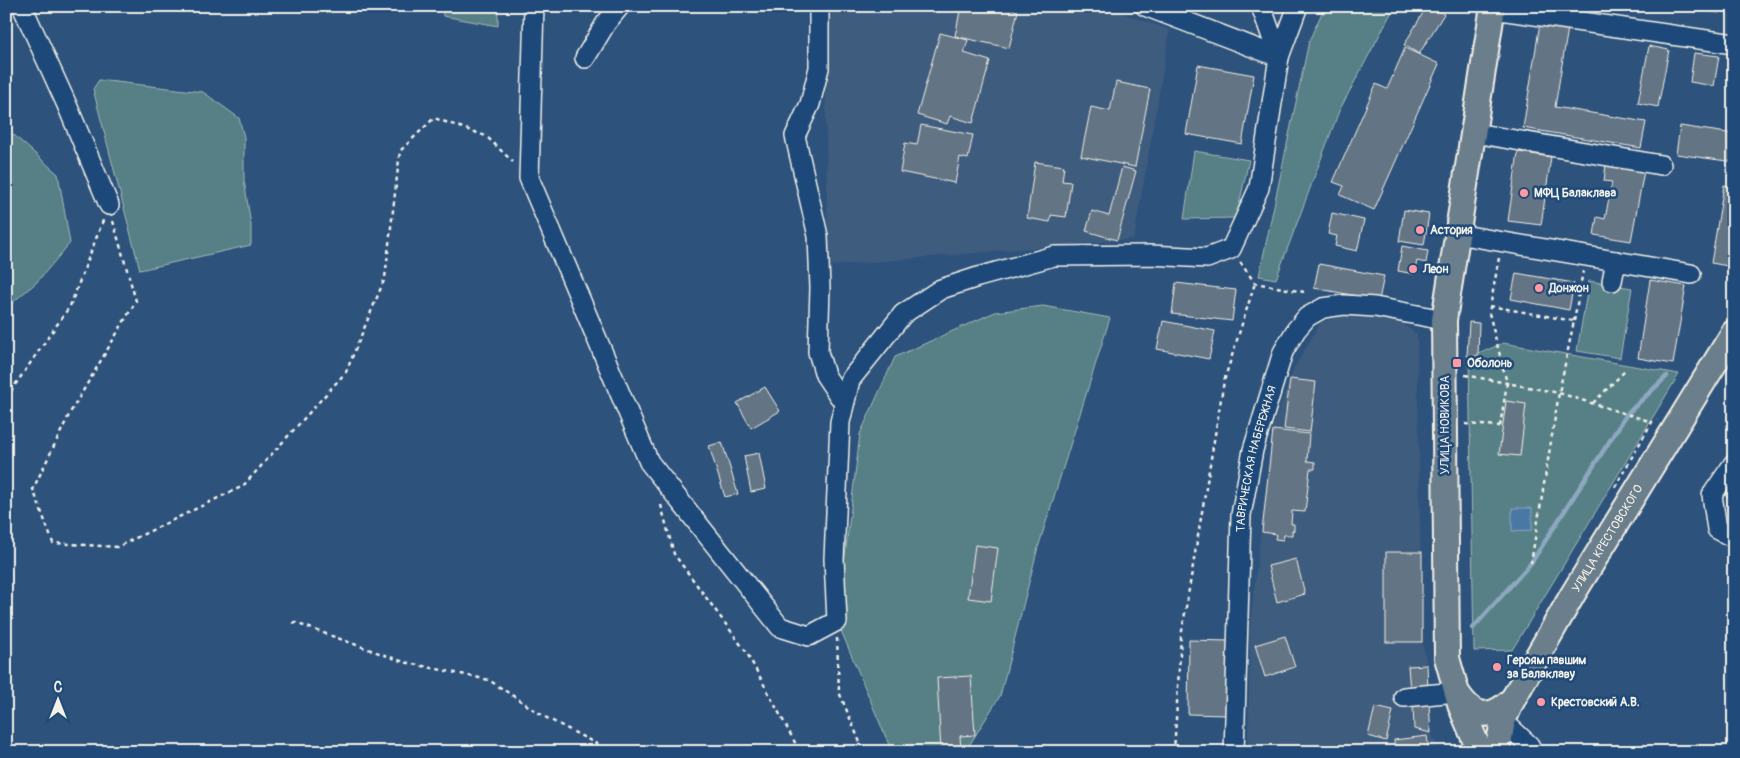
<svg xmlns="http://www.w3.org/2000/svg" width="1740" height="758" viewBox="0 0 1740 758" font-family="Pangolin,sans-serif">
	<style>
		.built { fill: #3e5c7e }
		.green { fill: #578086; stroke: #a6b8b7 }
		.water { fill: #4978a5; stroke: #8da8c0 }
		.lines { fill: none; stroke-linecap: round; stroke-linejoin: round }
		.stream { stroke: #8da8c0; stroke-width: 4.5 }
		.building { fill: #647484; stroke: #f4f1e8 }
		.minor-casing { stroke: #f4f1e8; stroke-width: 22 }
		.major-casing { stroke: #f4f1e8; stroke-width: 28 }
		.path { stroke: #f4f1e8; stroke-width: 2.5; stroke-dasharray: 4 4; stroke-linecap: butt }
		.minor { stroke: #1f4a7a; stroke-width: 19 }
		.major { stroke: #6b7e8b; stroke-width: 24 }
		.poi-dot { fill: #ff9aa2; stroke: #1f4a7a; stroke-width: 2 }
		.labels { text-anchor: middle; stroke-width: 5; stroke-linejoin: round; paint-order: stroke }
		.poi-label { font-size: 12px; font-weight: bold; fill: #f4f1e8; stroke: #1f4a7a; text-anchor: start }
		.street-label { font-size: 12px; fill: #f4f1e8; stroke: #1f4a7a }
	</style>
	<rect width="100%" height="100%" fill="#2d527c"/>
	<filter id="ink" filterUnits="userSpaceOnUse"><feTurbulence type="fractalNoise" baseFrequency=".02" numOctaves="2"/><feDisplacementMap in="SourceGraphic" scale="10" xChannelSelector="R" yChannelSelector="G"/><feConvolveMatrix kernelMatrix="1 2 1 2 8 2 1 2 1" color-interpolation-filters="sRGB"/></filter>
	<g filter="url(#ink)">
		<g class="built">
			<path d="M824,6h278l68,24 -36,209 -306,27z"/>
			<path d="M1357,311l35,6 25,17 5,308 5,23 4,68 10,19h-193l2,-125 22,-199 22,-60 26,-45z"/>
		</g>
		<g class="green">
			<path d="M442,6h56v20l-55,-10z"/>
			<path d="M1325,6h70l-56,105 -63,168 -17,-3 50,-235z"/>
			<path d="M99,80l104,12 36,26 5,19v43l7,45v20l-111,25 -47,-181z"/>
			<path d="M6,128l52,46 12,69 -33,39 -31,26z"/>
			<path d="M1194,151l55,9 -13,58 -52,1z"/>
			<path d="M1589,281l43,7 -12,70 -43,-7z"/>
			<path d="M1043,306l67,12 -73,233 -37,145 -35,56h-73l-55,-131 23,-187 35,-77 100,-45z"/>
			<path d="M1503,343l176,31 -167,276 -38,1 -5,-293z"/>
		</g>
		<path class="water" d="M1512,508h20v22l-20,1z"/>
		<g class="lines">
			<path class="stream" d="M1473,628l58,-65 96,-149 40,-38"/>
		</g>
		<g class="building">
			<path d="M961,6h38l19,5 -9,37 -54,-12z"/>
			<path d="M1427,6h4l13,8 -25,40 -15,-9z"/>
			<path d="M1702,6h18l-1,7 -17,-2z"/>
			<path d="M1540,23l28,5 -13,79 91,15 -5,26 -118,-20z"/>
			<path d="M940,33l28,7 -4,13 26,8 -17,62 -23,-7 -3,8 -30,-9z"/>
			<path d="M1649,46l20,4 -11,57 -20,-4z"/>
			<path d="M1405,48l34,16 -65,146 -34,-15 4,-9 -11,-4 43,-98 11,5z"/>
			<path d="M1694,53l25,3 -5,30 -24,-4z"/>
			<path d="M1198,65l56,10 -12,69 -56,-10z"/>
			<path d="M1116,82l34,7 -15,78 -54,-11 10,-49 19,4z"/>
			<path d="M921,125l52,10 -5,24 -8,-2 -5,26 -55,-11 5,-29 12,2z"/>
			<path d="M1680,126l54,8v28l-58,-8z"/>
			<path d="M1518,152l33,5 -10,68 -33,-4z"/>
			<path d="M1035,162l29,4 -2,15 9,1 -5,35 -15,-2 -1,7 -23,-4z"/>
			<path d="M1606,164l38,7 -13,70 -37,-6 3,-18 8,2 7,-37 -8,-1z"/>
			<path d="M1122,167l14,4 -19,69 -31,-9 6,-20 17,5z"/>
			<path d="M1724,185l10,2v80l-23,-4z"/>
			<path d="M1404,210l25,4 -5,31 -25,-4z"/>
			<path d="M1332,213l32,7 -7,31 -22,-5 2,-10 -9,-2z"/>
			<path d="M1402,246l26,5 -2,12 -9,-2 -3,13 -16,-3z"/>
			<path d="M1319,264l65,12 -5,24 -65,-12z"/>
			<path d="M1516,273l58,10 -5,27 -58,-11z"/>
			<path d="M1650,280l36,6 -13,78 -35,-6z"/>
			<path d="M1176,283l60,7 -4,31 -60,-7z"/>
			<path d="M1163,321l52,10 -6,28 -52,-10z"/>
			<path d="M1469,322l10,1 -1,33h-11z"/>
			<path d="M1290,379l26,3 -6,50 -26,-3z"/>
			<path d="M765,387l15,24 -29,17 -14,-25z"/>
			<path d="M1506,401l20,3 -6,52 -21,-2z"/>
			<path d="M1273,430l36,4 -2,27 8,1v7h-5l-5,43 -13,-1 -1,13h3v7l-2,-1v5h-8l-1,5 -8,-1 1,-5 -14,-2z"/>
			<path d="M722,442l16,52 -13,3 -16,-51z"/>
			<path d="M759,453l7,36 -15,3 -7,-36z"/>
			<path d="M1734,481v20l-9,-6z"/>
			<path d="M975,545l23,3 -7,53 -23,-3z"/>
			<rect x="1386" y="552" width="36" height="90"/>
			<path d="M1296,559l9,35 -28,8 -9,-36z"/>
			<path d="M1285,636l10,31 -30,10 -10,-32z"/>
			<path d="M1189,640l39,1 -2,74 -38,-1z"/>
			<path d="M1427,665l1,24 -18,2 -2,-25z"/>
			<path d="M971,676l4,59 -15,1 1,16h-20l-4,-74z"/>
			<path d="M1429,704l2,29 -17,-4 -1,-24z"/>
			<path d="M1375,707l18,4 -7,30 -18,-5z"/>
			<path d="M1427,736l2,16h-34l-1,-12z"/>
		</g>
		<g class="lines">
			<defs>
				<g id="minor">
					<path d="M22,6l45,99 42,100"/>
					<path d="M534,6l-5,172 120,284 131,165 29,9 28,-15 -3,-62 6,-137 10,-42 53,-66 38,-25 37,-12 76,-21 96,-1 57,3 24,-9 28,-61 20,-131 19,-51"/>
					<path d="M819,6v62l-9,36 -15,32 23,100 2,52 -2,64 7,23 14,21 6,5"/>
					<path d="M1145,6l134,51"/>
					<path d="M1261,6l18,51"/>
					<path d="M1493,9l241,35"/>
					<path d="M585,58l21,-35 14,-17"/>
					<path d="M1474,133l187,32"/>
					<path d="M1457,234l234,40"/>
					<path d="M1612,281l4,-20"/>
					<path d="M1734,463l-22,32 5,34 17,9"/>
					<path d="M1404,697l52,-5"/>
					<path d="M1503,721l26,24 4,7"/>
					<path id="s1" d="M1234,752l7,-237 12,-65 30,-98 13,-22 11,-13 16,-9 21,-3 31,2 69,13"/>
				</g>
				<g id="major">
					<path d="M1458,694c17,25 33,26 55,5"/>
					<path d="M1480,752l-19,-45 -14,-49 -3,-338 49,-314"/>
					<path id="s2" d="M1497,752l6,-31 10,-22 60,-105 161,-262"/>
				</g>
			</defs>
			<use href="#minor" class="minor-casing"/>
			<use href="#major" class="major-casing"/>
			<g class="path">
				<path d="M551,11l7,-5"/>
				<path d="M113,221l23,80 -66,112 -37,76 20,54 64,4 126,-61 103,-114 39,-94 15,-127 34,-33 52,18 27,26"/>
				<path d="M1499,258l-10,55 18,70 -7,43 2,1"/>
				<path d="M1240,262l15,21 49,9"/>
				<path d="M1490,306l84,15 -15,72 -28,170"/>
				<path d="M1574,321l9,-50"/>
				<path d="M1465,375l94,18 93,29"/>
				<path d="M6,398l64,-92 34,-88"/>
				<path d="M1593,403l32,-32"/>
				<path d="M1465,424l35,2"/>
				<path d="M1615,487l37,-65 5,-2"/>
				<path d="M661,505l13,49 73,99 53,99"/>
				<path d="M293,622l111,40 85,18 56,37 67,35"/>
				<path d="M837,638l2,54 25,60"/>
				<path d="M1174,752l7,-115 43,-256 31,-98"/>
			</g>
			<use href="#minor" class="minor"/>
			<use href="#major" class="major"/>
		</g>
	</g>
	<g class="poi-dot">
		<circle cx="1524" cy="193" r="5"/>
		<circle cx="1420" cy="230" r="5"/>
		<circle cx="1413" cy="269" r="5"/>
		<circle cx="1539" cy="288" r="5"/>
		<rect x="1452" y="358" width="10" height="10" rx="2.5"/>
		<circle cx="1497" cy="667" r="5"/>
		<circle cx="1541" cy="702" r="5"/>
	</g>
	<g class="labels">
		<g class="poi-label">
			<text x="1534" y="197">МФЦ Балаклава</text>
			<text x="1430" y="234">Астория</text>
			<text x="1423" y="273">Леон</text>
			<text x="1549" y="292">Донжон</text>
			<text x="1467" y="367">Оболонь</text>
			<text x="1507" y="664">Героям павшим<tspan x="1507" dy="14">за Балаклаву</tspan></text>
			<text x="1551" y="706">Крестовский А.В.</text>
		</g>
		<g class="street-label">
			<text transform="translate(1445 425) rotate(-90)" y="4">УЛИЦА НОВИКОВА</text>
			<text dy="4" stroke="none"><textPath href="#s1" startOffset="295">ТАВРИЧЕСКАЯ НАБЕРЕЖНАЯ</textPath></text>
			<text dy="4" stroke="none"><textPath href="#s2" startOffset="242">УЛИЦА КРЕСТОВСКОГО</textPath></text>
		</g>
	</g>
	<rect width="1740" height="758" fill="none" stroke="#1f4a7a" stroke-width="25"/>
	<rect x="12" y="12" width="1715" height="733" fill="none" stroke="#f4f1e8" stroke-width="2" filter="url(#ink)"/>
	<g transform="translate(58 700)" stroke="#1f4a7a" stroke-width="4" paint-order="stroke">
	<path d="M0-4L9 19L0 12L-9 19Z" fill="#f4f1e8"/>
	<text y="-8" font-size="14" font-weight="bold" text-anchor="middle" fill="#f4f1e8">С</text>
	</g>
</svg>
